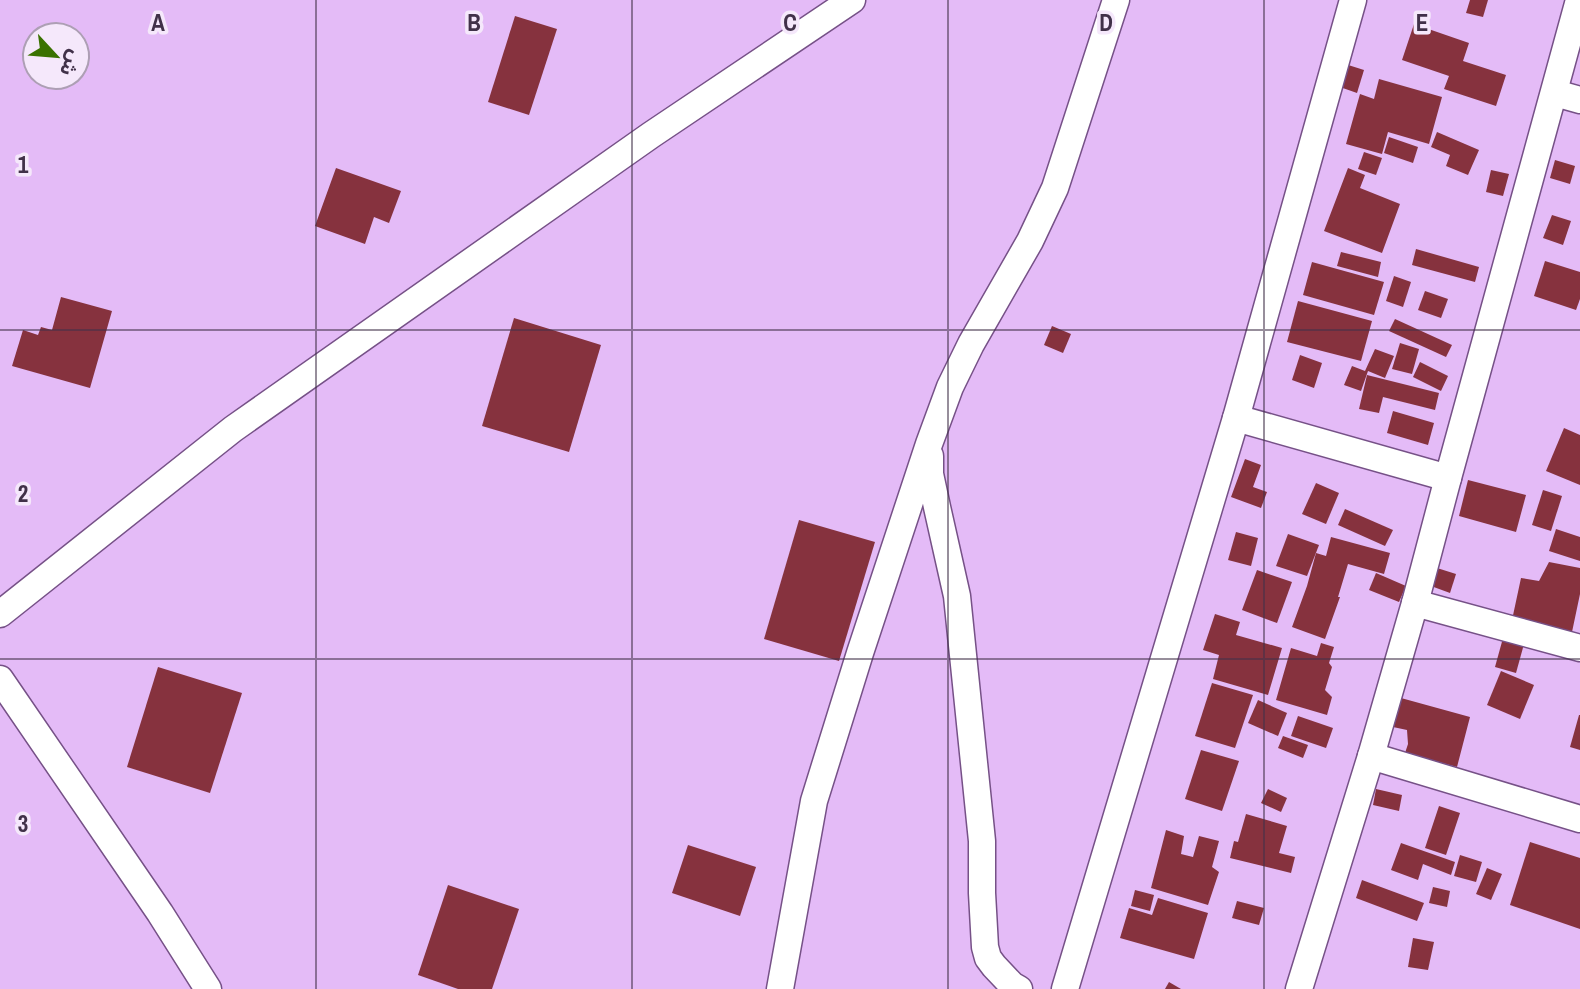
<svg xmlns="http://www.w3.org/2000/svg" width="1580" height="989" viewBox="0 0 1580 989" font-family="'Archivo Narrow','Noto Sans Arabic',sans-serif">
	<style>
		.building { fill: #86323e }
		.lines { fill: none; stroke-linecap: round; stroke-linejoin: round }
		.street-casing { stroke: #765187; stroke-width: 29 }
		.street { stroke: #fff; stroke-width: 26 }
		.grid { fill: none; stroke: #413149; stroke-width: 2; stroke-opacity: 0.55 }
		.grid-label { font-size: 23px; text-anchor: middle; font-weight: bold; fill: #413149; stroke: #f5e8fb; stroke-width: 7; stroke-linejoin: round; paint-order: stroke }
	</style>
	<rect width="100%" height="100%" fill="#e4bbf7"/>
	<g class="building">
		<path d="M1470,0h18l-5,17 -17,-4z"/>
		<path d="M515,16l42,13 -28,86 -41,-13z"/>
		<path d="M1414,24l55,19 -6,18 43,14 -10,31 -52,-17 5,-13 -47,-16z"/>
		<path d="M1345,64l19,6 -7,23 -20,-7z"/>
		<path d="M1379,79l63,18 -13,47 -41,-12 -6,22 -36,-10 14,-50 14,5z"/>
		<path d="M1437,132l42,18 -11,25 -22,-9 4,-11 -19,-8z"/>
		<path d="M1389,137l29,10 -5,16 -29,-10z"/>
		<path d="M1364,152l18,6 -6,17 -18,-6z"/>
		<path d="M1555,160l20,6 -5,18 -20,-6z"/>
		<path d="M336,168l65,23 -12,32 -15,-6 -9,27 -50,-18z"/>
		<path d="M1348,168l17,7 -5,13 40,16 -18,49 -58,-22z"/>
		<path d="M1491,170l18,4 -6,22 -17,-4z"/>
		<path d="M1552,215l19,6 -8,24 -20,-7z"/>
		<path d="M1416,249l63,18 -4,15 -63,-17z"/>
		<path d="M1341,252l40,10 -3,15 -41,-11z"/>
		<path d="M1545,261l35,11v27l-4,11 -42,-14z"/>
		<path d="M1312,262l72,20 -10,33 -71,-20z"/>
		<path d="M1394,276l17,6 -8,25 -17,-6z"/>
		<path d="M1425,291l23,8 -7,19 -23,-8z"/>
		<path d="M61,297l51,14 -22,77 -78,-22 11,-36 15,5 3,-8 11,3z"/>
		<path d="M1298,301l74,20 -11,40 -74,-19z"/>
		<path d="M514,318l87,27 -32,107 -87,-26z"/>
		<path d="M1395,319l57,26 -6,12 -57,-26z"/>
		<path d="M1052,326l19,8 -8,19 -19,-8z"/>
		<path d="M1400,343l19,6 -7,25 -20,-5z"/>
		<path d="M1375,349l19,7 -9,22 -17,-7 -7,20 -17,-6 8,-19 13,5z"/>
		<path d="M1300,355l22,8 -8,25 -22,-8z"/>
		<path d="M1420,362l28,14 -7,15 -28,-14z"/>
		<path d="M1367,375l72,18 -4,17 -52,-13 -4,16 -20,-4z"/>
		<path d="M1393,411l41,12 -6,22 -41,-12z"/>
		<path d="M1564,428l16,7v50l-34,-14z"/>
		<path d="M1245,459l16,6 -8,22 14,5 -6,16 -30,-11z"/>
		<path d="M1468,480l58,15 -10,37 -57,-16z"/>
		<path d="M1316,483l23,10 -13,31 -24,-10z"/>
		<path d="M1543,490l19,6 -11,35 -19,-6z"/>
		<path d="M1345,509l48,21 -8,16 -47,-21z"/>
		<path d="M799,520l76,22 -36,119 -75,-22z"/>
		<path d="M1556,529l24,8v24l-31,-10z"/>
		<path d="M1236,532l22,6 -7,28 -23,-6z"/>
		<path d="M1288,534l31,11 -12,31 -31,-10z"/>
		<path d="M1331,537l59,16 -6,21 -36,-10 -10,33h2l-15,42 -33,-12 15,-41 9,-33 10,3z"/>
		<path d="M1549,562l31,6v26l-8,38 -60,-12 9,-42 18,3z"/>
		<path d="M1437,568l19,6 -6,19 -19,-7z"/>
		<path d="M1257,570l35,12 -15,41 -35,-13z"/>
		<path d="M1376,573l30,13 -7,16 -30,-12z"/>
		<path d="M1215,614l25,8 -4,13 46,13 -14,47 -55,-16 6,-24 -16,-5z"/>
		<path d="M1503,638l21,6 -8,29 -21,-6z"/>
		<path d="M1321,643l13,4 -5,16 3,4 -7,23 7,7 -5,18 -51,-15 15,-52 26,8z"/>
		<path d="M158,667l84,26 -32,100 -83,-26z"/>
		<path d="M1501,671l33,14 -14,34 -33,-14z"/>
		<path d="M1212,683l41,12 -18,53 -40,-12z"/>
		<path d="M1401,698l69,19 -13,50 -52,-14 3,-9 -1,-14 -14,-3z"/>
		<path d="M1258,700l29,13 -9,23 -30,-13z"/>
		<path d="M1579,715h1v35l-10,-3z"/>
		<path d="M1298,716l35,12 -7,20 -35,-12z"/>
		<path d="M1283,736l25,9 -5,13 -25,-10z"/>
		<path d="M1201,750l38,11 -17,50 -37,-12z"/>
		<path d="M1268,789l19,9 -6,14 -20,-9z"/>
		<path d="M1376,789l26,6 -3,16 -26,-6z"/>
		<path d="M1439,806l21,7 -14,42 -21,-7z"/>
		<path d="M1246,814l41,12 -8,27 16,4 -4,16 -61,-15 4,-17 4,1z"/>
		<path d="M1166,830l18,6 -3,18 12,3 6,-21 20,5 -7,26 7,5 -11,33 -57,-17z"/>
		<path d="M1530,842l50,16v71l-70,-24z"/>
		<path d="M1401,843l54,19 -4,13 -28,-11 -5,16 -27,-10z"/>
		<path d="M688,845l68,22 -16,49 -68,-23z"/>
		<path d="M1460,855l22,7 -6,20 -22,-6z"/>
		<path d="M1487,868l15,6 -11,26 -15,-6z"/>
		<path d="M1362,880l62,23 -7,18 -61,-23z"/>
		<path d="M448,885l71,24 -27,80h-34l-40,-14z"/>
		<path d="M1433,887l17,4 -3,16 -18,-4z"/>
		<path d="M1135,890l19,5 -4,16 -19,-5z"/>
		<path d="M1158,898l50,15 -14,46 -74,-21 9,-30 23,7z"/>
		<path d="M1237,901l27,7 -5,17 -27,-7z"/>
		<path d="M1413,938l21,4 -6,28 -20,-3z"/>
		<path d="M1169,982l12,7h-16z"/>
	</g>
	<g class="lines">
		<defs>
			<g id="street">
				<path d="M1555,93l25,7"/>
				<path d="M1236,418l212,60"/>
				<path d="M930,456v18l7,33 20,89 25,245v52l3,54 3,11 6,8 18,19 7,4"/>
				<path d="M1415,603l165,45"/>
				<path d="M0,614l233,-185 418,-294 201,-135"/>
				<path d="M0,679l160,234 48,76"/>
				<path d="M1371,756l209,63"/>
				<path d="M780,989l34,-188 46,-148 69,-209 21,-57 21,-43 59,-103 25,-53 61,-188"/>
				<path d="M1065,989l171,-571 117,-418"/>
				<path d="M1299,989l72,-233 44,-153 33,-125 131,-478"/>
			</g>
		</defs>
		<use href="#street" class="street-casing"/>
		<use href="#street" class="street"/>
	</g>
	<path class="grid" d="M316,0v989M632,0v989M948,0v989M1264,0v989M0,330h1580M0,659h1580"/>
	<g class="grid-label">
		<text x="158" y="31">A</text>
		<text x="474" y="31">B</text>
		<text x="790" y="31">C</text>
		<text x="1106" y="31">D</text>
		<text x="1422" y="31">E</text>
		<text x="23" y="173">1</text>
		<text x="23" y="502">2</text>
		<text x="23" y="832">3</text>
	</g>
	<g transform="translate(56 56) rotate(116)"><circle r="33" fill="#f5e8fb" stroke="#ad9fb4" stroke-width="2"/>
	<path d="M0-5L12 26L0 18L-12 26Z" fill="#3a7201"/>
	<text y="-10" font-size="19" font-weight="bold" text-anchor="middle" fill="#413149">ش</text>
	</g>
</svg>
